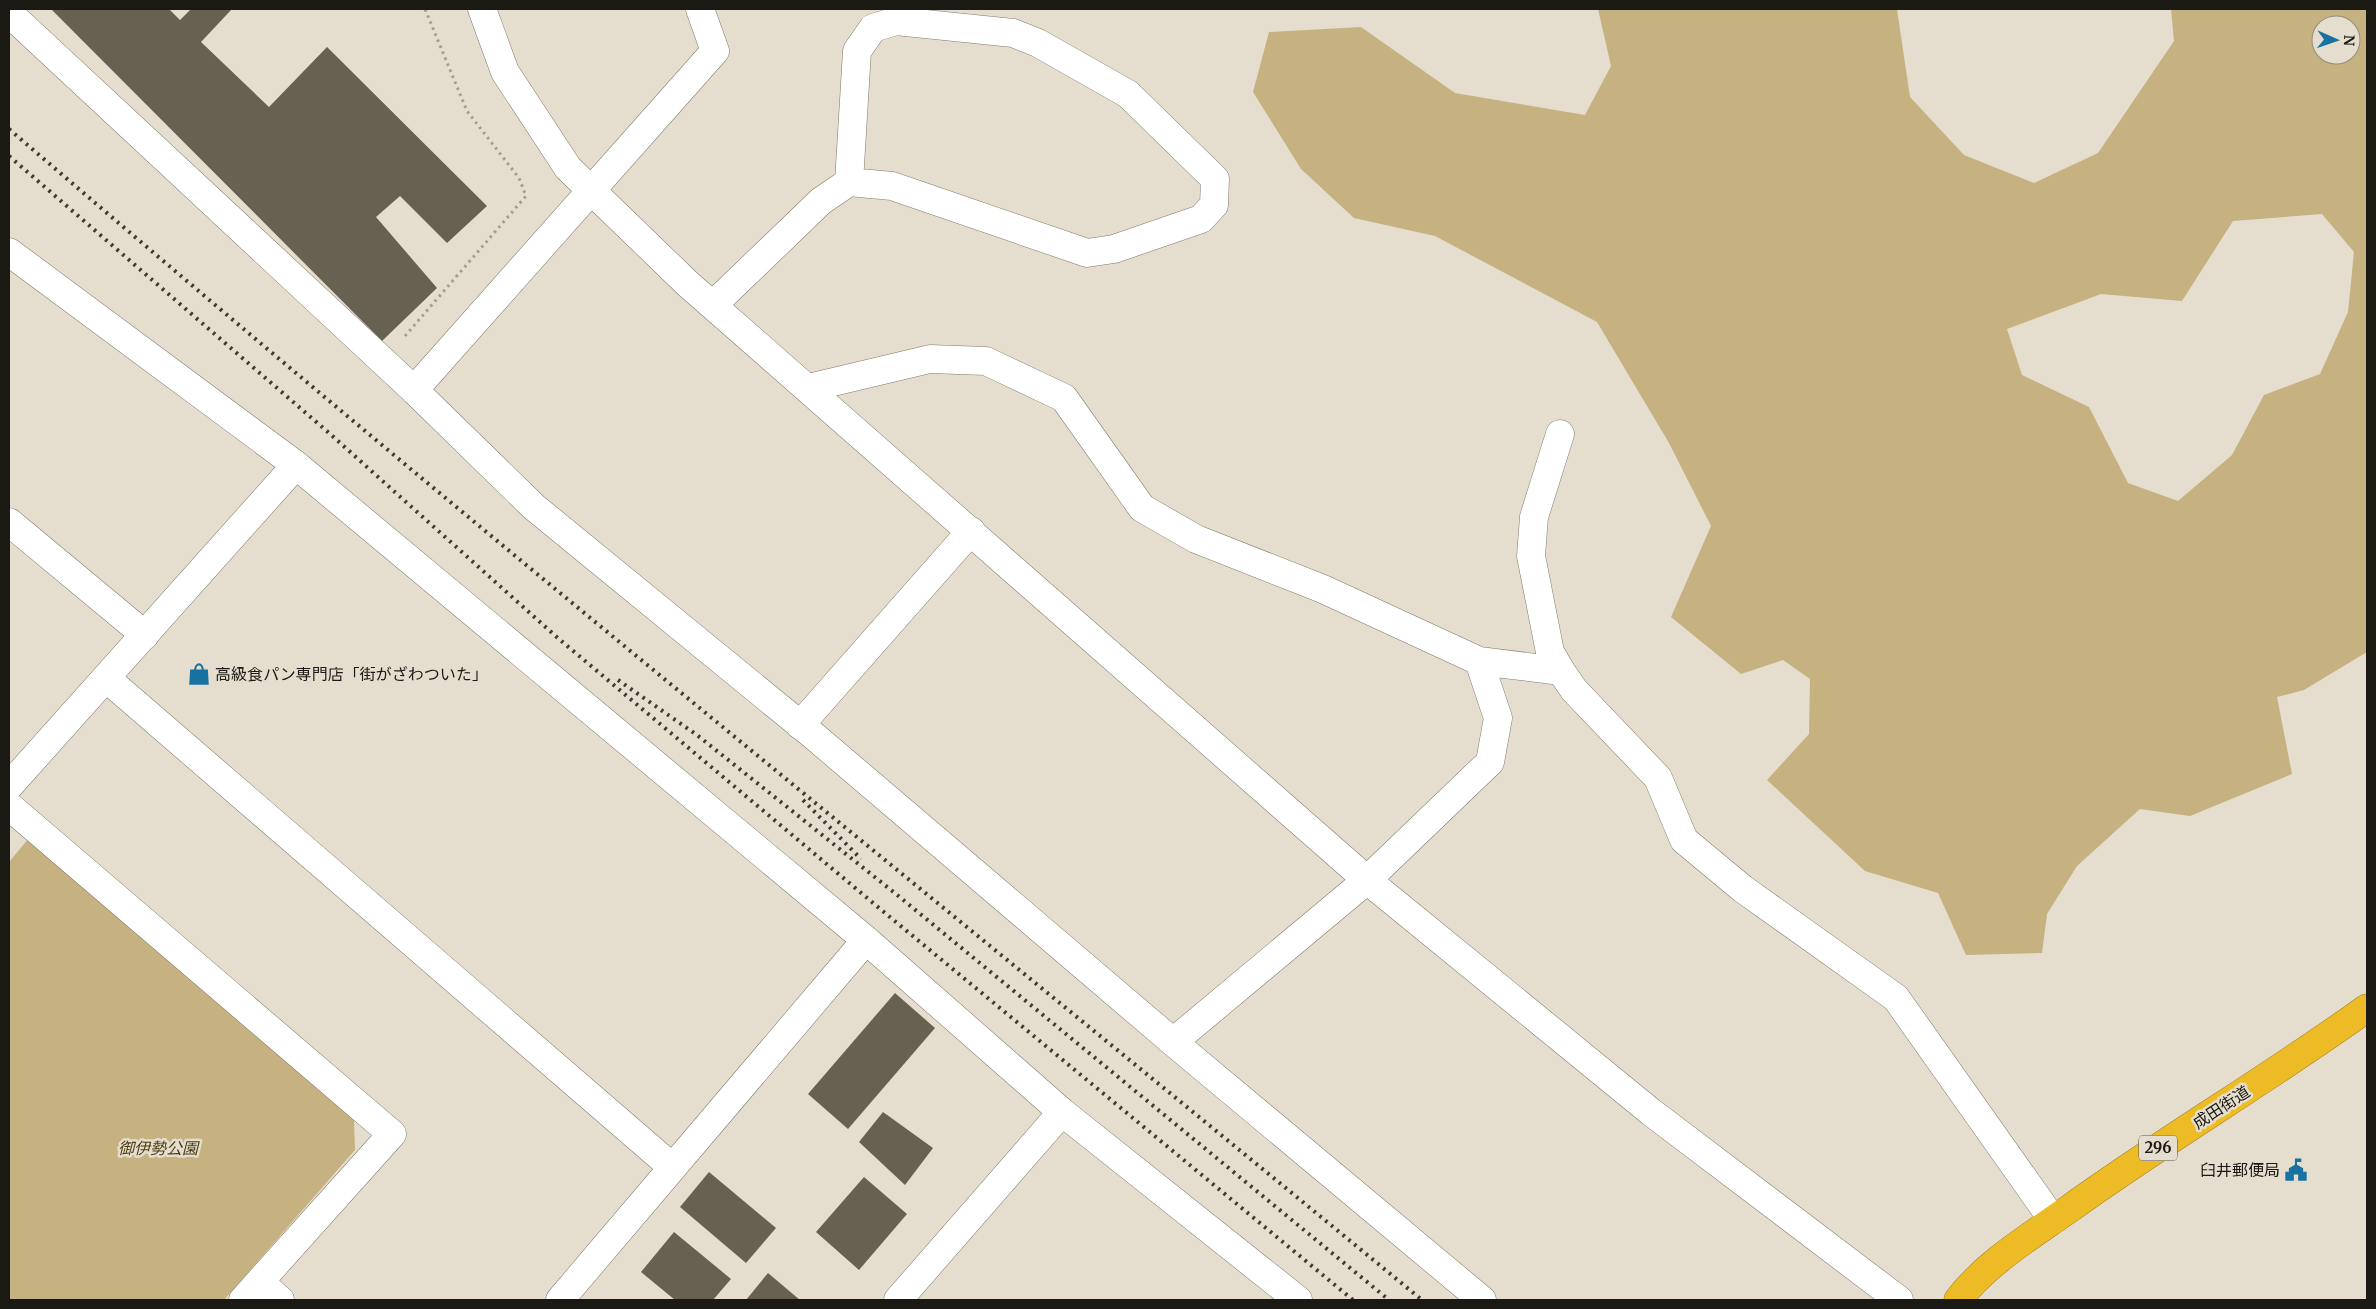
<svg xmlns="http://www.w3.org/2000/svg" width="2376" height="1309" viewBox="0 0 2376 1309" font-family="Merriweather,'Noto Sans JP',serif">
	<style>
		.green { fill: #c6b181; fill-rule: evenodd }
		.building { fill: #676152 }
		.lines { fill: none; stroke-linecap: round; stroke-linejoin: round }
		.street-casing { stroke: #807a6b; stroke-width: 29 }
		.secondary-casing { stroke: #807a6b; stroke-width: 29 }
		.highway-casing { stroke: #a4821f; stroke-width: 29 }
		.path { stroke: #a39e91; stroke-width: 3; stroke-dasharray: 2.5 4; stroke-linecap: butt }
		.street { stroke: #fff; stroke-width: 28 }
		.secondary { stroke: #fff; stroke-width: 28 }
		.highway { stroke: #edbb25; stroke-width: 28 }
		.rail { stroke: #3e3b33; stroke-width: 4; stroke-dasharray: 2.5 5; stroke-linecap: butt }
		.labels { text-anchor: middle; stroke-width: 5; stroke-linejoin: round; paint-order: stroke }
		.shield { fill: #e5dece; stroke: #58544b; stroke-width: 1 }
		.shield-label { font-size: 15px; font-weight: bold; fill: #1b1913 }
		.poi-label { font-size: 16px; fill: #1b1913; stroke: #e5dece; text-anchor: start }
		.street-label { font-size: 16px; fill: #1b1913; stroke: #e5dece }
		.park-label { font-size: 16px; font-style: italic; fill: #4e3d11; stroke: #e5dece }
	</style>
	<rect width="100%" height="100%" fill="#e5dece"/>
	<g class="green">
		<path d="M1598,9h299l13,88 54,58 70,28 64,-30 76,-112 -3,-32h196v643l-63,38 -27,7 15,77 -102,42 -50,-7 -63,57 -30,48 -5,39 -76,2 -28,-62 -73,-22 -98,-91 42,-46 1,-55 -27,-19 -42,14 -70,-57 40,-91 -42,-83 -72,-121 -162,-86 -81,-18 -53,-49 -48,-77 16,-60 92,-5 94,66 130,22 26,-49zM2321,25h30v30h-30zM2322,214l32,38 -6,60 -28,62 -56,21 -32,60 -54,46 -50,-18 -39,-76 -67,-32 -15,-46 94,-35 81,7 51,-80z"/>
		<path d="M29,838l325,282 1,30 -131,150h-215v-438z"/>
	</g>
	<g class="building">
		<path d="M51,9h118l11,11 11,-11h41l-31,33 68,65 58,-60 160,159 -40,37 -47,-47 -24,21 61,71 -55,53z"/>
		<path d="M895,993l40,35 -87,101 -40,-35z"/>
		<path d="M883,1112l50,36 -28,37 -46,-43z"/>
		<path d="M709,1172l67,56 -30,35 -66,-56z"/>
		<path d="M864,1177l43,37 -48,56 -43,-38z"/>
		<path d="M674,1232l57,47 -18,21h-38l-34,-28z"/>
		<path d="M768,1273l32,27h-54z"/>
	</g>
	<g class="lines">
		<defs>
			<g id="street">
				<path d="M9,13l405,377 120,117 280,229 359,306 309,258"/>
				<path d="M9,252l287,213 570,475 196,172 236,188"/>
				<path d="M713,305l108,-104 28,-19 43,4 195,67 27,-4 87,-30 13,-14 1,-26 -87,-85 -90,-51 -25,-10 -117,-12 -23,7 -16,23 -8,131"/>
				<path d="M808,388l122,-29 56,2 78,37 78,110 54,31 127,50 156,72 82,10"/>
				<path d="M414,390l301,-339 -15,-42"/>
				<path d="M1560,434l-26,83 -3,39 19,96 11,19 13,19 84,88 26,62 59,49 153,109 157,222"/>
				<path d="M9,522l136,113"/>
				<path d="M106,678l566,489"/>
				<path d="M800,725l171,-194"/>
				<path d="M9,786l287,-321"/>
				<path d="M9,806l383,328 -149,166"/>
				<path d="M1173,1042l194,-162 123,-118 8,-44 -19,-57"/>
				<path d="M260,1282l20,18"/>
				<path d="M560,1300l306,-360"/>
			</g>
			<g id="secondary">
				<path d="M482,9l23,63 63,96 120,116 679,596 284,232 248,188"/>
				<path d="M898,1300l164,-188"/>
			</g>
			<path id="highway" d="M1958,1300c28,-37 73,-64 111,-91 97,-70 201,-131 298,-201"/>
		</defs>
		<use href="#street" class="street-casing"/>
		<use href="#secondary" class="secondary-casing"/>
		<use href="#highway" class="highway-casing"/>
		<path class="path" d="M405,336l121,-140 -7,-18 -52,-67 -42,-102"/>
		<use href="#street" class="street"/>
		<use href="#secondary" class="secondary"/>
		<use href="#highway" class="highway"/>
		<g class="rail">
			<path d="M9,129c463,399 941,782 1413,1171"/>
			<path d="M9,156l320,277 230,206 320,269 474,392"/>
			<path d="M618,680l79,55 199,159 493,406"/>
			<path d="M803,800l58,59"/>
		</g>
	</g>
	<defs>
		<symbol id="shop-bare" viewBox="-9 -9 18 18"><path d="M-5-2.5h2.3a2.7 3.5 0 0 1 5.4 0H5L5.5 6h-11ZM-1.5-2.5h3a1.5 2.3 0 0 0-3 0Z" fill="#1872a1" stroke="#e5dece" stroke-width="2.5" paint-order="stroke"/></symbol>
		<symbol id="civic-bare" viewBox="-9 -9 18 18"><path d="M-.6-6.5H3V-4.5H.6V-3L4-1V1h2V6H-6V1h2V-1L-.6-3ZM-1.2 2.5V6h2.4V2.5Z" fill="#1872a1" stroke="#e5dece" stroke-width="2.5" paint-order="stroke"/></symbol>
	</defs>
	<g fill-rule="evenodd">
		<use href="#shop-bare" x="183" y="658" width="32" height="32"/>
		<use href="#civic-bare" x="2280" y="1154" width="32" height="32"/>
	</g>
	<g class="labels">
		<rect class="shield" x="2139" y="1135.5" width="38" height="25" rx="4"/>
		<g class="shield-label">
			<text x="2158" y="1153">296</text>
		</g>
		<g class="poi-label">
			<text x="215" y="680">高級食パン専門店「街がざわついた」</text>
			<text x="2280" y="1176" text-anchor="end">臼井郵便局</text>
		</g>
		<g class="street-label">
			<text transform="translate(2221 1107) rotate(-33)" y="6">成田街道</text>
		</g>
		<g class="park-label">
			<text x="158" y="1154">御伊勢公園</text>
		</g>
	</g>
	<rect width="2376" height="1309" fill="none" stroke="#1b1913" stroke-width="20"/>
	<g transform="translate(2336 40) rotate(92)"><circle r="24" fill="#e5dece" stroke="#948f83"/>
	<path d="M0-4L9 19L0 12L-9 19Z" fill="#1872a1"/>
	<text y="-8" font-size="14" font-weight="bold" text-anchor="middle" fill="#1b1913">N</text>
	</g>
</svg>
